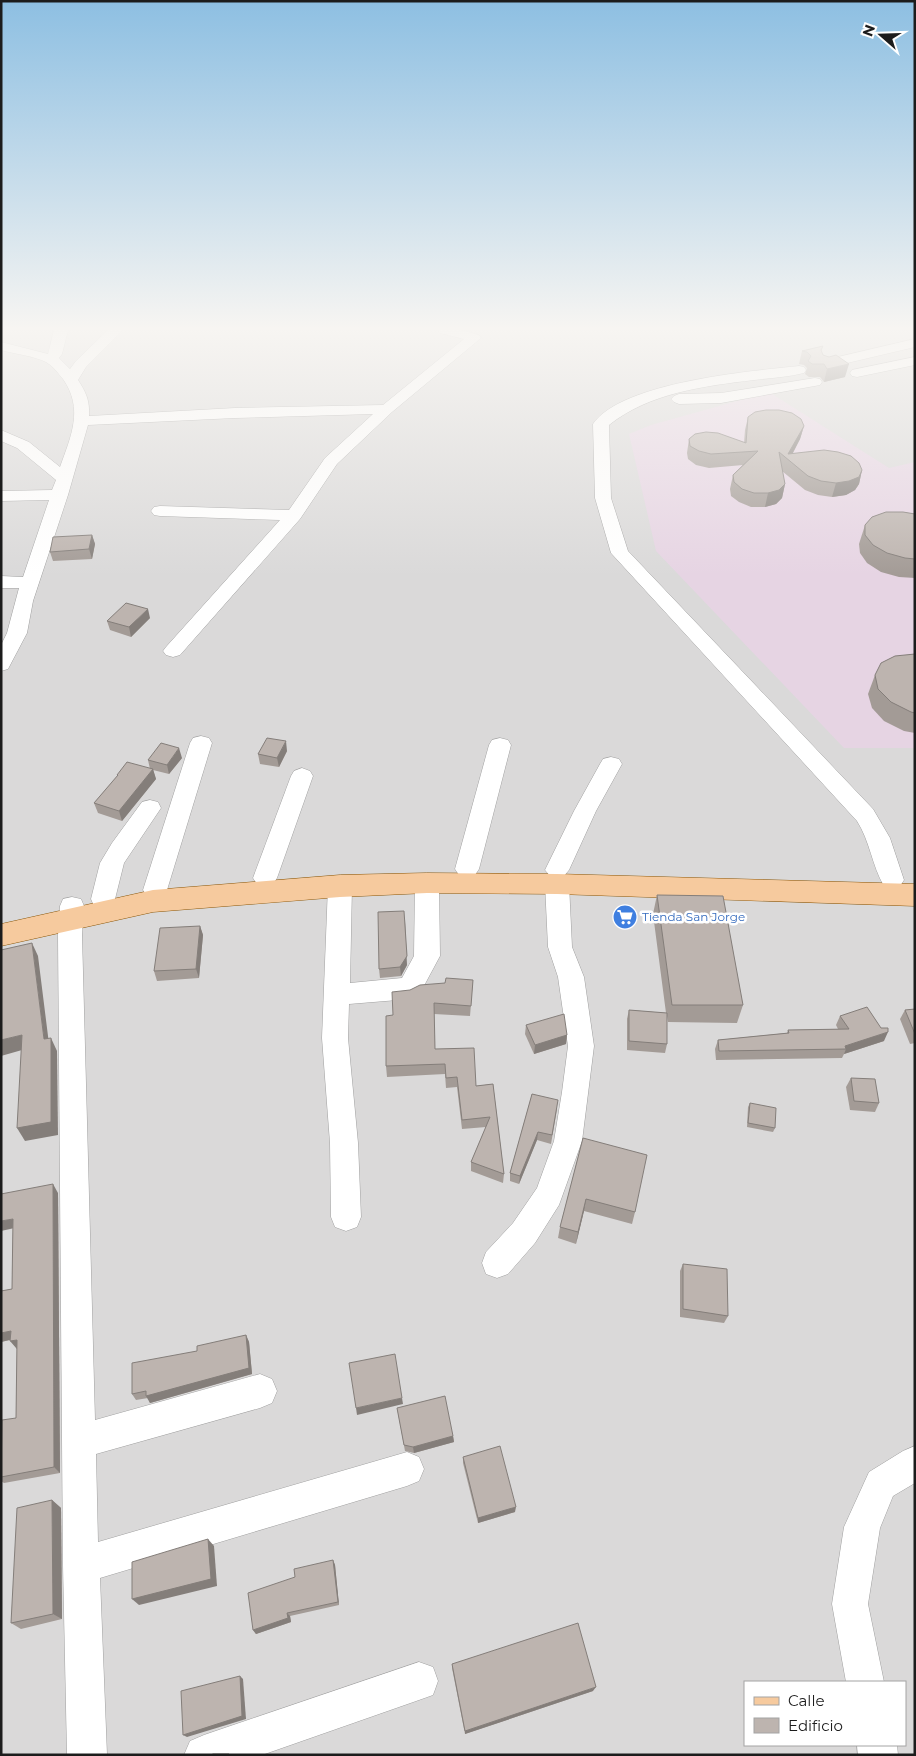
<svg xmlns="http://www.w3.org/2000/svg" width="916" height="1756" viewBox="0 0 916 1756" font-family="Montserrat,sans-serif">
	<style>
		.residential { fill: #dad9d9; fill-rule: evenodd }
		.industrial { fill: #e6d4e3 }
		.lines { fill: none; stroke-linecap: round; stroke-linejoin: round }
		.minor-casing { stroke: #a0a0a0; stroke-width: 1 }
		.major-casing { stroke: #8b5709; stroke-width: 1 }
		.minor { fill: #fff; fill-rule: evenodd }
		.major { fill: #f6ca9e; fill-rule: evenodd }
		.wall { fill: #a39b96 }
		.shaded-wall { fill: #847e7a }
		.building { fill: #bdb4af; stroke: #847e7a }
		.labels { text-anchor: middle; stroke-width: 5; stroke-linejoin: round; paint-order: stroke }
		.shop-label { font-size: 12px; fill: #366cbe; stroke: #fff; text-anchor: start }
	</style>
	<rect width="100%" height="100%" fill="#ede8e2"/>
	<path class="residential" d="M1,330h914v1425h-914zM745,1682h160v63h-160z"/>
	<path class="industrial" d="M769,392l120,76 26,-6v286h-71l-188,-197 -27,-117 22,-9z"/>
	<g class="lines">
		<defs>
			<g id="minor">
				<path d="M54,330h14l-6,24 -3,4 11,11 6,-8 32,-31h15l-37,37 -8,13c8,12 12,21 11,36l146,-8 148,-3 81,-66 -24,-6 -2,-3h23l18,5 2,3 -89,74 -55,52 -37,55 -120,136 -7,2 -7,-2 -3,-4 3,-4 114,-127 -120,-4 -6,-1 -3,-4 3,-4 6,-1 129,4 36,-52 48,-44 -138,4 -147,7 -20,70 -35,106 -6,32 -19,36 -7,2v-26l6,-12 12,-45h-18v-12l22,1 26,-77 -48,1v-10l51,-1 4,-10 -39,-32 -16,-7v-11l28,12 31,25c11,-31 24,-58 3,-88 -5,-6 -10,-13 -17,-17 -12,-6 -31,-8 -45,-12v-8l47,12z"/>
				<path d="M915,339v8l-89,21 -5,-1 -2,-3 2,-3z"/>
				<path d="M915,357v8l-58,12 -5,-1 -2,-3 2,-3z"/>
				<path d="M799,366l5,1 2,3 -2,3c-16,4 -33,5 -50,7 -50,6 -105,13 -145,45l2,73 17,53 245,258 17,29 14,42 -4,6 -8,3 -8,-3c-12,-20 -14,-45 -27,-65l-246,-268 -16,-55 -2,-74c29,-42 158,-53 206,-58z"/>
				<path d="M815,378l5,1 2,3 -2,3 -99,18 -42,1 -5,-2 -3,-3 3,-3 5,-2 42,-1z"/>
				<path d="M201,736l8,2 3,5 -45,147 -4,6 -8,3 -8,-3 -4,-6 47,-147 3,-5z"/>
				<path d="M500,738l8,2 3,5 -32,124 -4,6 -8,3 -8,-3 -4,-6 34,-124 3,-5z"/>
				<path d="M611,757l8,2 3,5 -26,47 -27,59 -6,7 6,7 3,63 12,30 10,69 -12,95 -23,64 -24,38 -27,31 -11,4 -11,-4 -4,-11 4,-11 27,-29 24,-35 17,-47 8,-49 6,-46 -10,-69 -10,-30 -3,-63 6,-7 -6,-7 29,-59 26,-47 3,-5z"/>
				<path d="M302,768l8,3 3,5 -36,102 -4,6 -8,3 -8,-3 -4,-6 38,-102 3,-5z"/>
				<path d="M150,800l8,2 3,6 -37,55 -9,36 -3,7 -9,2 -9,-2 -3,-7 9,-36 12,-20 30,-41z"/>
				<path d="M427,874l8,3 4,6 1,73 -21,39 -9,4 -61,5 -1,34 10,105 3,74 -4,10 -11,4 -11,-4 -4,-10 -1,-74 -8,-105 6,-152 4,-6 8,-3 8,3 4,6 -2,97 52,-5 12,-22 1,-73 4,-6z"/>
				<path d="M72,897l9,2 3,7 -2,29 13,485 165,-46 12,5 5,12 -5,12 -12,5 -164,46 2,88 309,-90 12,5 5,12 -5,12 -12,5 -307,92 7,177h-40l-4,-190 -5,-630 2,-29 3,-7z"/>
				<path d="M915,1446v37l-22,13 -13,32 -12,76 16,78h-38l-14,-78 12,-77 25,-55 34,-21z"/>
				<path d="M419,1662l14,5 5,14 -5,14 -14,5 -157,55h-78l6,-14 14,-6z"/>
				<path d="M857,1745h40l1,10h-40z"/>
			</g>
			<path id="major" d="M427,873l130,1 358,10v22l-358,-12 -130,-1 -87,4 -187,15 -152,34v-22l152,-34 187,-15z"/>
		</defs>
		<use href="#minor" class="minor-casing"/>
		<use href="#major" class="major-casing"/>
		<use href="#minor" class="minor"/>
		<use href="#major" class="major"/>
	</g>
	<g class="wall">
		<path d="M823,346l-2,6 2,3 22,22 -21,5 -4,-5h-11l-4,-3 2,-6 -3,-3 -5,-1 3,-13z"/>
		<path d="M748,417l56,9 -4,13 -7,14 69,17 -3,14 -4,6 -9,5 -14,2 -14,-2 -13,-5 -23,-19 3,13 -3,14 -6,6 -11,3h-14l-12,-5 -8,-6 -1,-7 3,-14 10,-10 -34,3 -13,-3 -8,-6 -1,-6 2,-14 55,4 1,-13z"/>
		<path d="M915,514v64l-16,-1 -18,-5 -14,-9 -7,-10 -1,-9 6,-19z"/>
		<path d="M92,535l3,9 -3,15 -39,2 -3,-9z"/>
		<path d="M150,618l-19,19 -21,-7 -3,-9z"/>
		<path d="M915,654v79l-11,-2 -20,-10 -12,-13 -4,-14 7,-19z"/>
		<path d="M287,751l-8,16 -19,-3 -2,-10z"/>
		<path d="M182,758l-13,16 -16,-4 3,9 -34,42 -24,-8 -4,-10 23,-26v-2l33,-6 -2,-9z"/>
		<path d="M657,895l86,110 -6,18 -69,-1 -1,-6v28l-2,9 -38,-3v-31l2,-9 37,3 -13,-99z"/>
		<path d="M200,926l3,9 -4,43 -42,3 -3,-10z"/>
		<path d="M407,965l-6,11 -21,2 -1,-9z"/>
		<path d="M473,980l-3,36 -36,-2 1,35 41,37 17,-2 11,90 -1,9 -32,-12v-9l15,-35 -24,2 -5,-42 -11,1 -1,-14 -58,3 -1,-11 7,-51 17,-25z"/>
		<path d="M915,1009v34l-5,1 -10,-25 5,-9z"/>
		<path d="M840,1016l44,25 -40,13 -2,4 -126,2 -1,-11 3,-9 69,-7 1,-3 50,-1 -2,-4z"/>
		<path d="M526,1025l41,10 -1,9 -32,10 -9,-20z"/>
		<path d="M851,1078l28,25 -4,9 -25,-2 -4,-23z"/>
		<path d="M532,1094l25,15 -6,35 -14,-4 -18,44 -9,-3v-8z"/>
		<path d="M750,1103l25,25 -2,4 -26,-5 1,-20z"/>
		<path d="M583,1138l52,74 -3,12 -48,-13 -8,33 -18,-6 2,-11z"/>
		<path d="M58,1193l2,280 -56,10 -3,-2v-56l15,-7 1,-69 -7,-9 -9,2v-51l11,-2 1,-60z"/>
		<path d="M683,1264l45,52 -4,7 -44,-6v-46z"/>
		<path d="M246,1335l3,7 3,32 -102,29 -2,-5 -12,2 -4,-6 65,-43z"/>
		<path d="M397,1408l56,28 1,6 -40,11 -9,-2z"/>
		<path d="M463,1457l52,55 -37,11 -15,-60z"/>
		<path d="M52,1500l9,8 1,111 -41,10 -10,-6z"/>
		<path d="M333,1560l2,5 4,40 -49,11 1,6 -35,12 -3,-4 42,-53z"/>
		<path d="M452,1664l141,27 -128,43 -13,-66z"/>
	</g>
	<g class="shaded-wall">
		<path d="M849,364l-4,13 -21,5 3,-13z"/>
		<path d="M804,426l-4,13 -11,21 -1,-6z"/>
		<path d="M862,470l-3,14 -4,6 -9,5 -14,2 4,-14z"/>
		<path d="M785,484l-3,14 -6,6 -11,3 3,-14z"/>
		<path d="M92,535l3,9 -3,15 -3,-10z"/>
		<path d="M148,609l2,9 -19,19 -2,-10z"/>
		<path d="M286,741l1,10 -8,16 -2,-9z"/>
		<path d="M179,748l3,10 -13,16 -2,-9z"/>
		<path d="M153,769l3,10 -34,42 -3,-10z"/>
		<path d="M405,920l2,45 -6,11 -1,-9z"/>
		<path d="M200,926l3,9 -4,43 -3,-9z"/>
		<path d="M32,943l6,13 12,96 -6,-13z"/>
		<path d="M888,1032l-4,9 -40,13 2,-5 -1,-3z"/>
		<path d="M22,1035l7,13 -28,8v-16z"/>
		<path d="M567,1035l-1,9 -32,10 1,-9z"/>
		<path d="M51,1038l6,13 1,84 -33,6 -8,-13z"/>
		<path d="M538,1132l-1,8 -18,44 1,-8z"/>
		<path d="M53,1184l5,9 2,280 -6,-6z"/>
		<path d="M586,1199l-2,12 -8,33 2,-12z"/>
		<path d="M13,1219l6,8 -18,4v-10z"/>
		<path d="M11,1331l6,7 -16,4v-9z"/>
		<path d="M246,1335l3,7 3,32 -102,29 -4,-7z"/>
		<path d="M17,1340v9l-7,-8z"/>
		<path d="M402,1398l1,6 -46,11 -1,-7z"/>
		<path d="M453,1436l1,6 -40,11 -1,-6z"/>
		<path d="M52,1500l9,8 1,111 -9,-5z"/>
		<path d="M516,1507l-1,5 -37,11v-5z"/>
		<path d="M208,1539l6,7 3,40 -78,19 -7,-6z"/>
		<path d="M333,1560l2,5 4,40 -1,-3z"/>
		<path d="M287,1613l3,3 1,6 -35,12 -3,-4z"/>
		<path d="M240,1676l3,3 3,40 -59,18 -4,-2z"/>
		<path d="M596,1687l-3,4 -128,43v-3z"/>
	</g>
	<g class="building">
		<path d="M823,346l-2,4 2,5 6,2 7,-2 13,9 -22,5 -3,-5h-12l-4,-3 3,-5 -4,-4 -5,-1z"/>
		<path d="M766,410h13l13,3 9,6 3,7 -16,28 36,-4 14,2 13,4 8,7 3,7 -3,7 -10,4 -13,2 -15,-2 -13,-5 -29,-24 6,32 -6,6 -11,3h-14l-12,-4 -8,-7 -1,-7 25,-24 -47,3 -12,-3 -9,-5 -1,-7 6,-5 11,-2 12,1 28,10 2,-26 7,-5z"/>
		<path d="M886,512h17l12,2v45l-10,-1 -18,-5 -14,-8 -8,-10v-10l7,-8z"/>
		<path d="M92,535l-3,14 -39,3 3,-15z"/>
		<path d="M126,603l22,6 -19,18 -22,-6z"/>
		<path d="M915,654v59l-4,-1 -20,-10 -13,-13 -3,-14 6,-12 14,-7z"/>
		<path d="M267,738l19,3 -9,17 -19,-4z"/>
		<path d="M161,743l18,5 -12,17 -19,-5z"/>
		<path d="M127,762l26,7 -34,42 -25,-8 24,-28h-1z"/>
		<path d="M657,895l66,1 20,109h-71z"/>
		<path d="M404,911l3,45 -7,11 -21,2 -1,-57z"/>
		<path d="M200,926l-4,43 -42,2 6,-43z"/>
		<path d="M32,943l12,96 7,-1v84l-34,6 5,-93 -21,5v-90z"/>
		<path d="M446,978l27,2 -2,26 -37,-3 1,46 39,-1 2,38 17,-2 11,90 -33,-12 19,-45 -28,3 -5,-43 -11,1 -1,-14 -59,2v-50l7,-1 -1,-23 18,-2 10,-5 25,-2z"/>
		<path d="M867,1007l14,21h7v4l-43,14 1,3 -127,2 -1,-11 71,-7 -1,-3 61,-1 -9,-13z"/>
		<path d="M915,1009v25l-10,-24z"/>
		<path d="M629,1010l38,3v31l-38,-3z"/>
		<path d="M564,1014l3,21 -32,10 -9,-20z"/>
		<path d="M851,1078l24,1 4,24 -25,-2z"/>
		<path d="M532,1094l26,6 -6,35 -14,-3 -18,44 -10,-3z"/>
		<path d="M750,1103l26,5 -1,20 -27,-5z"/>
		<path d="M583,1138l64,17 -12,57 -49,-13 -8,33 -18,-5z"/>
		<path d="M53,1184l1,283 -53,10 1,-57 14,-2 1,-78 -7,1 1,-10 -10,2v-42l11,-2 1,-70 -12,2v-27z"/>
		<path d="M683,1264l44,5 1,47 -45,-7z"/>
		<path d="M246,1335l3,33 -103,28v-5l-14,3v-31l65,-12v-5z"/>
		<path d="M395,1354l7,44 -46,10 -7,-45z"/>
		<path d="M445,1396l8,40 -40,11 -9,-2 -7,-37z"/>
		<path d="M500,1446l16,61 -38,11 -15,-61z"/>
		<path d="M52,1500l1,114 -42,9 6,-115z"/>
		<path d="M208,1539l3,40 -79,20v-37z"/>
		<path d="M333,1560l5,42 -51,11 1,5 -35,12 -5,-37 47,-16 -1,-8z"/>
		<path d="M578,1623l18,64 -131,44 -13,-67z"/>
		<path d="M240,1676l2,40 -59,19 -2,-44z"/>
		<path d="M213,1754h16v1h-18z"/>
	</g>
	<linearGradient id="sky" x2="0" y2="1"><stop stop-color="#8dbfe2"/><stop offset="0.57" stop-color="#f7f5f2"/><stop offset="1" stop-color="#f7f5f2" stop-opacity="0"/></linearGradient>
	<rect width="916" height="576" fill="url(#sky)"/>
	<defs>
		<symbol id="supermarket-disc" viewBox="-11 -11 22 22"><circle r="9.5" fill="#3f7fe0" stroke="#fff"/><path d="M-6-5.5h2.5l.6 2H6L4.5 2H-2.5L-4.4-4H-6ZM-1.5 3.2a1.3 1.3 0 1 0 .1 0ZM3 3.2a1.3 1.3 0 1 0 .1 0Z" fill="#fff"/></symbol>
	</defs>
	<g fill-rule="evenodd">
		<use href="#supermarket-disc" x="611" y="903" width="28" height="28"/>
	</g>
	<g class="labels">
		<g class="shop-label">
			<text x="642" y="921">Tienda San Jorge</text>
		</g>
	</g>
	<rect width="916" height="1756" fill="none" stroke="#1c1c1c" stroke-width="5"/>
	<rect x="744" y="1681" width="162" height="65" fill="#ffffff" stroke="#a4a4a4"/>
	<rect x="754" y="1697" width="25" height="8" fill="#f6ca9e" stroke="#a4a4a4"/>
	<text x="788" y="1706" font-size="15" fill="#1c1c1c">Calle</text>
	<rect x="754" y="1718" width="25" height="15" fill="#bdb4af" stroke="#a4a4a4"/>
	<text x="788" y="1731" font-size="15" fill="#1c1c1c">Edificio</text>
	<g transform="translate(881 35) rotate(290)" stroke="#ffffff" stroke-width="4" paint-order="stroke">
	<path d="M0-4L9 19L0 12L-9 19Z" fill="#1c1c1c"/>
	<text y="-8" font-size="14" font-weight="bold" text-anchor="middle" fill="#1c1c1c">N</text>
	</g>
</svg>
